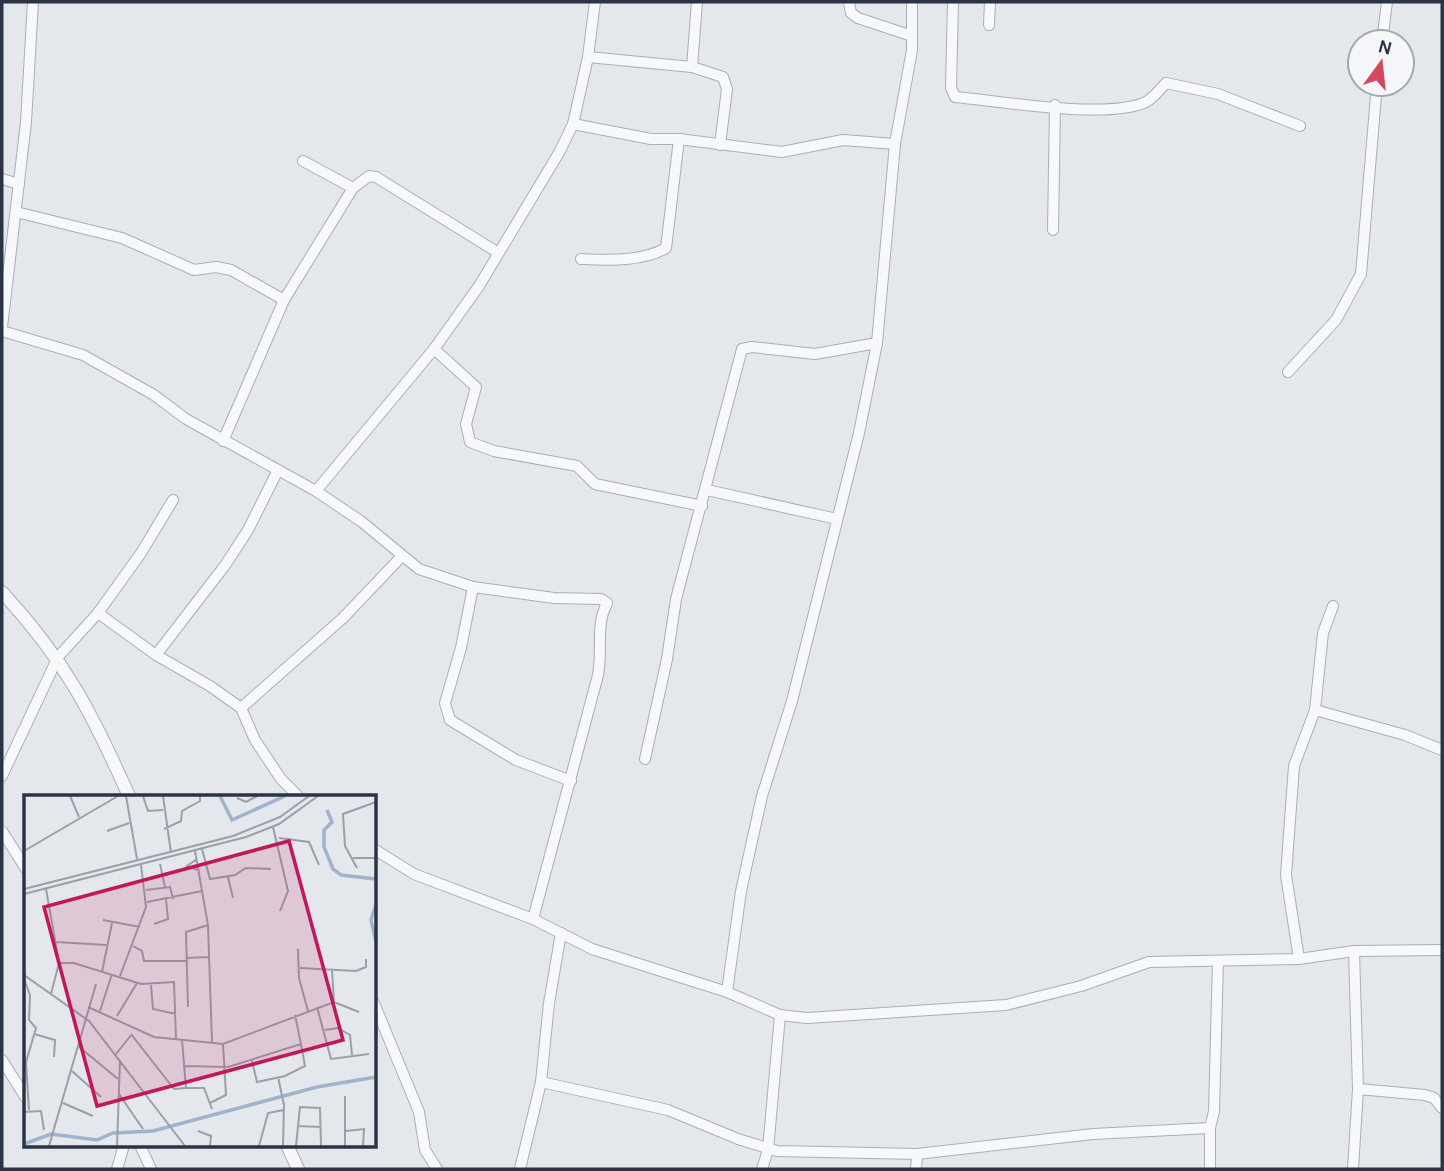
<svg xmlns="http://www.w3.org/2000/svg" width="1444" height="1171" viewBox="0 0 1444 1171" font-family="Karla,sans-serif">
	<style>
		.lines { fill: none; stroke-linecap: round; stroke-linejoin: round }
		.minor-casing { stroke: #a9aeb7; stroke-width: 12 }
		.tertiary-casing { stroke: #a9aeb7; stroke-width: 14 }
		.minor { stroke: #f7f8fa; stroke-width: 10 }
		.tertiary { stroke: #f7f8fa; stroke-width: 12 }
		.inset-river { fill: none; stroke: #9fb4cc; stroke-width: 3.5 }
		.inset-road { fill: none; stroke: #9a9fa9; stroke-width: 2 }
		.view { fill: #c2185b; fill-opacity: 0.15; stroke: #c2185b; stroke-width: 3.5 }
		.inset-edge { fill: none; stroke: #2b3445; stroke-width: 3.5 }
	</style>
	<rect width="100%" height="100%" fill="#e4e7ec"/>
	<g class="lines">
		<defs>
			<g id="minor">
				<path d="M849,2l2,11 7,5 54,18"/>
				<path d="M953,2l-2,86 4,9c46,4 152,23 191,5 8,-4 14,-13 20,-19l52,11 82,32"/>
				<path d="M989,25l1,-23"/>
				<path d="M1382,42l5,-40"/>
				<path d="M588,57l104,10 31,10 4,12 -7,56"/>
				<path d="M692,67l5,-65"/>
				<path d="M573,124l78,15h28l103,13 61,-12 52,4"/>
				<path d="M303,161l50,27 16,-12 7,1 121,75"/>
				<path d="M2,179l17,5"/>
				<path d="M16,212l106,26 72,32 22,-3 15,3 53,30"/>
				<path d="M1053,230l2,-125"/>
				<path d="M581,259c26,1 61,3 85,-11l13,-109"/>
				<path d="M2,327l24,-205 7,-120"/>
				<path d="M2,331l81,24 71,40 32,24 130,72 46,31 57,47 54,18 81,11 47,1 6,4c-12,24 -4,46 -9,72l-65,244"/>
				<path d="M434,349l42,38 -10,37 4,18 24,9 83,15 18,18 107,22"/>
				<path d="M1288,372l48,-52 25,-46 16,-190"/>
				<path d="M223,441l61,-141 69,-112"/>
				<path d="M707,490l130,29"/>
				<path d="M316,491l118,-142 45,-63 81,-135 13,-27 15,-67 7,-55"/>
				<path d="M473,587l-12,61 -16,55 5,17 66,40 55,21"/>
				<path d="M98,613l58,42 54,31 31,22 14,32 26,39 17,17"/>
				<path d="M156,655l70,-91 22,-34 30,-60"/>
				<path d="M241,708l102,-90 59,-62"/>
				<path d="M1315,710l90,25 37,15"/>
				<path d="M645,759l22,-100 9,-60 66,-250 10,-2 63,7 62,-11"/>
				<path d="M2,776l56,-119 40,-44 43,-60 32,-53"/>
				<path d="M2,831l24,38"/>
				<path d="M374,849l40,25 119,45 59,30 135,43 53,23 27,3 199,-13 75,-19 68,-24 150,-3 55,-8 88,-1"/>
				<path d="M1299,959l-13,-84 8,-109 21,-56 8,-77 10,-27"/>
				<path d="M727,992l14,-101 21,-95 30,-95 67,-268 18,-90 18,-199 17,-94v-48"/>
				<path d="M374,1003l45,109 6,38 12,19"/>
				<path d="M2,1060l24,38"/>
				<path d="M541,1082l127,28 70,29 39,12 140,3 176,-20 117,-6 4,-17 4,-150"/>
				<path d="M1358,1089l67,6 9,3 8,10"/>
				<path d="M1210,1128v41"/>
				<path d="M140,1145l11,24"/>
				<path d="M117,1169l7,-24"/>
				<path d="M520,1169l21,-87 8,-79 12,-70"/>
				<path d="M762,1169l6,-19 12,-135"/>
				<path d="M916,1169l1,-15"/>
				<path d="M1353,1169l5,-80 -4,-138"/>
			</g>
			<g id="tertiary">
				<path d="M2,592c63,68 90,121 127,204"/>
				<path d="M287,1145l11,24"/>
			</g>
		</defs>
		<use href="#minor" class="minor-casing"/>
		<use href="#tertiary" class="tertiary-casing"/>
		<use href="#minor" class="minor"/>
		<use href="#tertiary" class="tertiary"/>
	</g>
	<g transform="translate(24 795)">
		<rect width="352" height="352" fill="#e4e7ec"/>
		<path class="inset-river" d="M196,1l12,24 53,-24M303,15l5,12 -8,8v17l9,22 8,6 35,4M352,109l-5,16 5,22M352,217v25M0,349l27,-10 46,6 16,-7 40,-2 164,-44 59,-10"/>
		<path class="inset-road" d="M46,1l9,21M102,1l11,63M119,1l5,15 15,-1M139,1l8,57M213,3l9,4 11,-6M249,32l15,64 -8,20M140,34l17,-8 1,-10 18,-10v-5M83,36l22,-8M255,43l30,4 10,23M178,54l8,30 25,-4 11,-7 25,1M0,56l94,-55M171,56l13,74 4,117M329,63h23M173,64l-10,7 13,5M136,69l5,23M333,73l-12,-22 -2,-32 33,-12M204,82l5,21M0,94l209,-53 47,-19 29,-21M22,94l13,74 -8,31M122,95l24,-3 3,12M0,99l222,-57 33,-13 39,-28M123,107l55,-11M79,125l37,7M130,129l14,-5 -2,-20M32,147l50,3M109,151l9,5 2,10h42M274,154l1,29 9,33M162,163l23,-1M35,168h15l67,21 33,-2 2,57M276,173l56,3 10,-4v-8M308,175l2,32M78,177l10,-49M0,180l65,46 96,125M96,181l26,-69 -5,-42M0,184l6,16 -1,25 7,8 -10,34 3,48M127,190l2,24 23,5M64,212l66,30 69,7 111,-42 25,10M164,212l-2,-75 22,-7M293,212l14,52 38,-5M76,216l12,-37M93,221l20,-33M301,235l13,-2 12,7 2,20M10,239l21,6 -1,17M107,239l43,55 11,-1M158,245l4,48h18l8,21M54,251l40,33M92,259l16,-20M228,266l5,21 28,-6 20,-10 -4,-22M161,271l43,1 73,-23 -6,-29M48,276l29,26M254,282l6,28 -1,41M95,299l24,35M39,308l30,13M186,308l16,-8 -3,-51M0,317l17,-1 3,19M274,331l2,-19 20,1 1,38M174,336l13,5 -1,10M322,336l18,-2 -1,17M25,351l47,-162M93,351l3,-86M235,351l9,-33 16,-3M272,351l2,-20 23,1M321,351v-50"/>
		<path class="view" d="M265,46l54,199 -246,66 -53,-199z"/>
		<rect width="352" height="352" class="inset-edge"/>
	</g>
	<rect width="1444" height="1171" fill="none" stroke="#2b3445" stroke-width="7"/>
	<g transform="translate(1381 63) rotate(15)"><circle r="33" fill="#f4f6f9" stroke="#a4a8b1" stroke-width="2"/>
	<path d="M0-5L12 26L0 18L-12 26Z" fill="#d1495b"/>
	<text y="-10" font-size="19" font-weight="bold" text-anchor="middle" fill="#2b3445">N</text>
	</g>
</svg>
